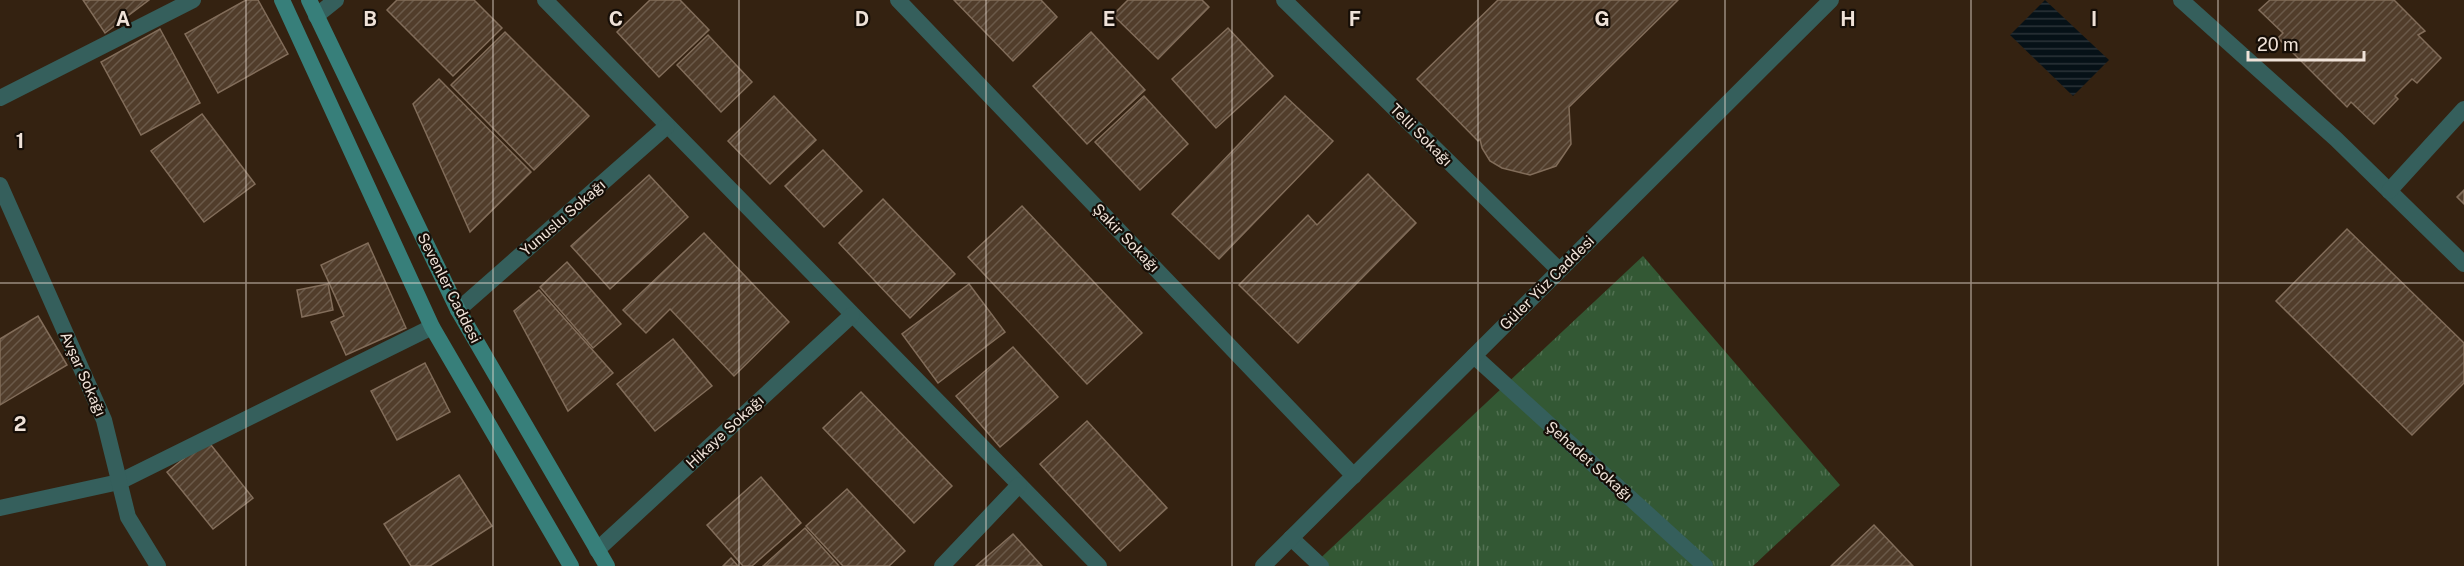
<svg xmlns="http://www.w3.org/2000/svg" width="2464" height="566" viewBox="0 0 2464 566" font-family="'Public Sans',sans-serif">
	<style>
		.grass { fill: url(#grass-tufts) }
		.water { fill: url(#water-rules) }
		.building { fill: url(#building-hatch); stroke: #826d5a; stroke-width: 1.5 }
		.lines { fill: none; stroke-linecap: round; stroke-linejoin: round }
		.service { stroke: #355f5c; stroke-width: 16 }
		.minor { stroke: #355f5c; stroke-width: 16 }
		.tertiary { stroke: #355f5c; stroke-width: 16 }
		.secondary { stroke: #377f7a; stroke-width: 16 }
		.grid { fill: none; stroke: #efe2d8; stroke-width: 1.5; stroke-opacity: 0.55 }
		.labels { text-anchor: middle; stroke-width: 4.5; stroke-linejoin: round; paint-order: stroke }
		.street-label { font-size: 15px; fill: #efe2d8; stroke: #160e07 }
		.grid-label { font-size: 20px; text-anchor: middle; font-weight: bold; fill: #efe2d8; stroke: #160e07; stroke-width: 4.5; stroke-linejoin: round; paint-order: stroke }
	</style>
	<defs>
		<pattern id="grass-tufts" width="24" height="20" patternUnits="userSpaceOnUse" patternTransform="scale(1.5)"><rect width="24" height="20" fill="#335834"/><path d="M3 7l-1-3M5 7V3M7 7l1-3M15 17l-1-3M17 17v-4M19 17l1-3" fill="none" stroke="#517051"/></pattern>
		<pattern id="water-rules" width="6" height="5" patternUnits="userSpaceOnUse" patternTransform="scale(1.5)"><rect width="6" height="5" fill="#061117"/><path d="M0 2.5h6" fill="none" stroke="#2b3338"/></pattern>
		<pattern id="building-hatch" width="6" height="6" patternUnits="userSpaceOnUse" patternTransform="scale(1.5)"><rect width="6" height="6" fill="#513d2b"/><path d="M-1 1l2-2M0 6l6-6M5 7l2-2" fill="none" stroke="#6a5949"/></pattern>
	</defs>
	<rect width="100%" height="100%" fill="#342211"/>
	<path class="grass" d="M1643,256l197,229 -87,81h-441z"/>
	<path class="water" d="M2045,0l64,60 -36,36 -63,-61z"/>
	<g class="building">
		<path d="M83,0h66l-44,33z"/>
		<path d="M246,0h12l30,54 -70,39 -33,-59z"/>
		<path d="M397,0h77l28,28 -49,48 -66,-66z"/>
		<path d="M650,0h30l29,30 -50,47 -42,-45z"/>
		<path d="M954,0h87l16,17 -44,44z"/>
		<path d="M1128,0h74l7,7 -51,52 -45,-44z"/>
		<path d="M1498,0h180l-109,107 2,37 -15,22 -26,9 -28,-7 -12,-7 -8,-13 -2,-9 -2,2 -61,-62z"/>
		<path d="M2270,0h124l31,31 -7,4 23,23 -24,25 -5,-4 -17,17 3,3 -24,25 -23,-22 -4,5 -69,-69 5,-5 -24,-23z"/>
		<path d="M1228,28l45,48 -57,52 -44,-49z"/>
		<path d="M160,29l40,74 -59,32 -40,-73z"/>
		<path d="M505,32l84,84 -55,54 -83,-85z"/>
		<path d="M1091,32l54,58 -58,54 -54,-58z"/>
		<path d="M708,35l44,47 -31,30 -44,-47z"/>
		<path d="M439,79l92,93 -61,60 -57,-128z"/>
		<path d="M774,96l42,44 -46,44 -42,-43z"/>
		<path d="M1144,96l44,48 -48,46 -45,-48z"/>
		<path d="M1285,96l48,45 -114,118 -47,-45z"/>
		<path d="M202,114l53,70 -51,38 -53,-71z"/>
		<path d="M823,150l39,41 -38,36 -39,-41z"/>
		<path d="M1368,174l48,49 -118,120 -59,-58 69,-70 9,10z"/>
		<path d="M649,175l39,42 -78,72 -39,-43z"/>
		<path d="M2464,190v14l-7,-7z"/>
		<path d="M883,199l72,75 -45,44 -71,-75z"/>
		<path d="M1022,206l120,127 -55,51 -119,-127z"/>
		<path d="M2347,229l117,114v40l-52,52 -136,-134z"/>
		<path d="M704,233l85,89 -55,54 -64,-67 -24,24 -23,-23z"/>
		<path d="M368,243l38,85 -60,27 -15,-33 13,-6 -23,-51z"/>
		<path d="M567,262l54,62 -28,24 -53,-61z"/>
		<path d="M328,284l5,26 -31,7 -5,-27z"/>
		<path d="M969,284l36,48 -67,51 -36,-49z"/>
		<path d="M539,290l74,83 -45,38 -54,-100z"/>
		<path d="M38,316l29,49 -67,40v-66z"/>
		<path d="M673,339l39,47 -57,45 -38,-47z"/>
		<path d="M1013,347l45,50 -58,50 -44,-51z"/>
		<path d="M425,363l25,49 -53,28 -26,-49z"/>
		<path d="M861,392l91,94 -38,37 -91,-95z"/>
		<path d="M1087,421l80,87 -47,43 -80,-87z"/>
		<path d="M207,440l46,58 -40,31 -46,-57z"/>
		<path d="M459,475l33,51 -62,40h-19l-27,-42z"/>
		<path d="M761,477l40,46 -49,43h-9l-36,-41z"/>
		<path d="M847,489l58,62 -16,15h-46l-37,-40z"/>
		<path d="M1874,525l39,41h-82z"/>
		<path d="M805,528l34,38h-76z"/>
		<path d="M1013,534l29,32h-66z"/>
		<path d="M731,558l7,8h-15z"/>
	</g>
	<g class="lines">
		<g class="service">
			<path d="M2181,0l155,139 128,125"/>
			<path d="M2389,191l75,-82"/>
		</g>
		<g class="minor">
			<path d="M545,0l554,566"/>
			<path d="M898,0l456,476"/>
			<path d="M1284,0l275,270"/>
			<path d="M0,98l193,-98"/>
			<path d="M458,310l209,-184"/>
			<path d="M1474,356l231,210"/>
			<path d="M0,508l119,-26 313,-155"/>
			<path d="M1291,538l30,28"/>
			<path d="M597,550l255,-235"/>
			<path d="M942,566l77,-81"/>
		</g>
		<g class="tertiary">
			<path d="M316,16l20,-16"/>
			<path d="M0,185l104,235 24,97 30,49"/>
			<path d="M1263,566l568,-566"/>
		</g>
		<g class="secondary">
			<path d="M282,0l150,327 139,239"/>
			<path d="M309,0l149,310 149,256"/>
		</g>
	</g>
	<path class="grid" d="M246,0v566M493,0v566M739,0v566M986,0v566M1232,0v566M1478,0v566M1725,0v566M1971,0v566M2218,0v566M0,283h2464"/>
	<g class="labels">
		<g class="street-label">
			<text transform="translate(1421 135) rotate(45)" y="5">Telli Sokağı</text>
			<text transform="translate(563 218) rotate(-41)" y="5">Yunuslu Sokağı</text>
			<text transform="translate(1126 238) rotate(46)" y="5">Şakir Sokağı</text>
			<text transform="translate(1547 283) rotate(-45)" y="5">Güler Yüz Caddesi</text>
			<text transform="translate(449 288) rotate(63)" y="5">Sevenler Caddesi</text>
			<text transform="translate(83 374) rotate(66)" y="5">Avşar Sokağı</text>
			<text transform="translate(725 432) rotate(-43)" y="5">Hikaye Sokağı</text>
			<text transform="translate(1589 461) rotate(42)" y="5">Şehadet Sokağı</text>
		</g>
	</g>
	<g class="grid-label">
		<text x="123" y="26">A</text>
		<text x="370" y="26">B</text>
		<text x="616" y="26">C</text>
		<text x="862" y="26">D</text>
		<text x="1109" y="26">E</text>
		<text x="1355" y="26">F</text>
		<text x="1602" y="26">G</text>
		<text x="1848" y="26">H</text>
		<text x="2094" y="26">I</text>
		<text x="20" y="148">1</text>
		<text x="20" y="431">2</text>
	</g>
	<path d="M2248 51v9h116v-9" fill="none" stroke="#efe2d8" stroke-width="3"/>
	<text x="2257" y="51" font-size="18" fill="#efe2d8" stroke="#160e07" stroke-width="4.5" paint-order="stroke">20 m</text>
</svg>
